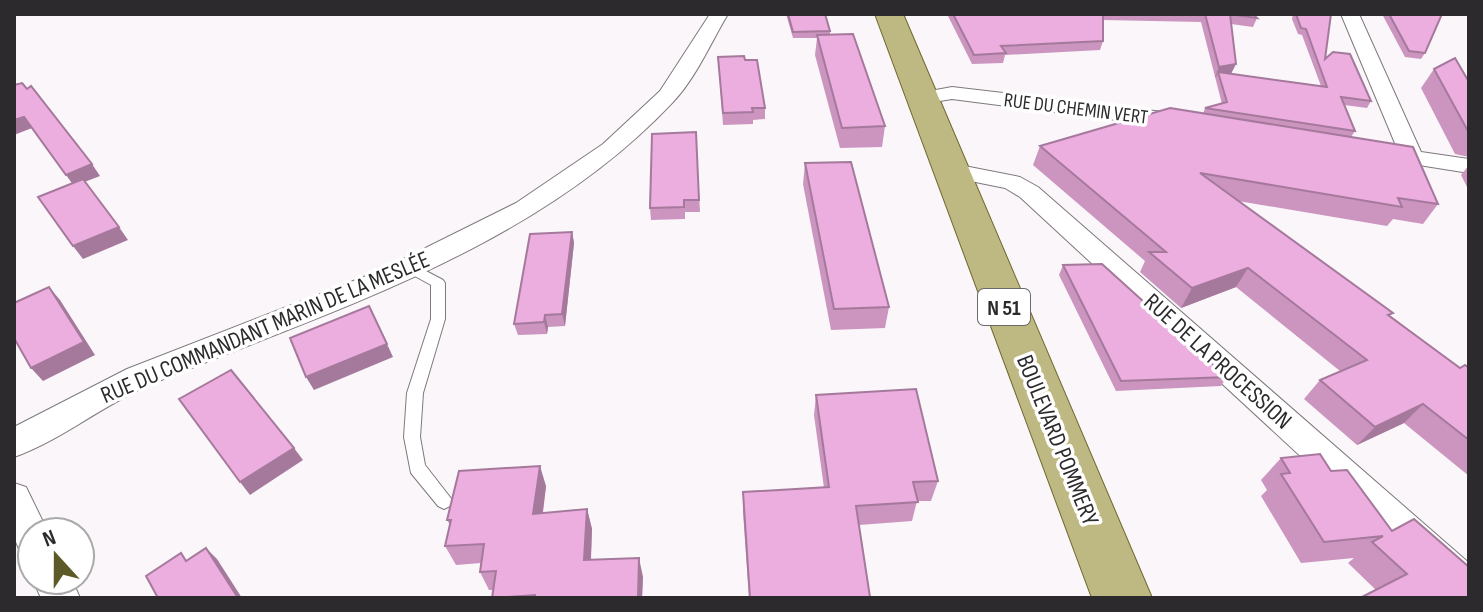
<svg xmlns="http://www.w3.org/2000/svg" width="1483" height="612" viewBox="0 0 1483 612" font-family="'Sofia Sans Condensed',sans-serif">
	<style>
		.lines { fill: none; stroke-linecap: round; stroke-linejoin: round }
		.lane-casing { stroke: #7e797c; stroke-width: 2 }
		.street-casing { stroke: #7e797c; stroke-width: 2 }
		.primary-casing { stroke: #6e682e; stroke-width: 2 }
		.lane { fill: #fff; fill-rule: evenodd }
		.street { fill: #fff; fill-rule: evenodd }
		.primary { fill: #beb982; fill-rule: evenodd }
		.wall { fill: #cb95c0 }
		.shaded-wall { fill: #a5799c }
		.building { fill: #ecaddf; stroke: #a5799c; stroke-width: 2 }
		.labels { text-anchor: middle; stroke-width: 7; stroke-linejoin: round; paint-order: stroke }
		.far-street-label { font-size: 20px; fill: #2c2a2c; stroke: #fff }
		.shield { fill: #fff; stroke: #6b6a6b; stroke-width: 2 }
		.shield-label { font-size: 22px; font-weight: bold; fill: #2c2a2c }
		.street-label { font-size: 24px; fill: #2c2a2c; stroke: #fff }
	</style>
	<rect width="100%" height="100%" fill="#fbf6fa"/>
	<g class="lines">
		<defs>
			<path id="lane" d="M409,262l34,18 2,3v36l-22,74 -3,44 5,28 28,36 -3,5 -6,3 -6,-3 -27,-33 -7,-36 3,-44 24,-74v-34l-27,-15 -2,-3 2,-3z"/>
			<g id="street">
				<path d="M710,14h18c-17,28 -32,64 -55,88 -137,146 -338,207 -519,281 -49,20 -90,56 -140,74v-30l113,-58 252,-98 137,-68 87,-59 57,-53z"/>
				<path d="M1341,14h18l62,138 48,7v14l-94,-15 -3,-5 3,-5h22z"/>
				<path d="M952,87l228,27 11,7 -11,7 -228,-29 -31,5 -11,-6 4,-4z"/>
				<path d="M949,163l71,14 18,10 431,376v35h-15l-434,-401 -15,-9 -64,-13 -4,-5 4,-5z"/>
				<path d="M14,483l12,4 22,45h-16v21l-13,-4 -5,-12z"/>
				<path d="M33,580h39l8,18h-39z"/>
			</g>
			<path id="primary" d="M875,14h28l249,584h-60z"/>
		</defs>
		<use href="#lane" class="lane-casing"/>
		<use href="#street" class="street-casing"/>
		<use href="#primary" class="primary-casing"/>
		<use href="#lane" class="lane"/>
		<use href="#street" class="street"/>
		<use href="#primary" class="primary"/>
	</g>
	<g class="wall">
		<path d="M786,14h39l5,17v4l55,91 -3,21 -42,1 -25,-93 2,-17h-24z"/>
		<path d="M947,14h306l4,4 -4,9 -22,-3v50l90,12 -19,-51 -4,-1 -6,-15 1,-5h38l-6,45 46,42 -4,7 -23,-3 11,26 -4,6 87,67 -15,20 -30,-5 -6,7 -149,-25 222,167h9v108l-65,-53 -47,22 -53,-46 16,-19 20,-9 -104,-84 -55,21 -41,-36 5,-11 -112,-96 7,-19 163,-32 2,-6 17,-4 -21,-82 -98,-2v21l-3,9 -95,5 -2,8 -31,1z"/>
		<path d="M1382,14h60l-17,39 -4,6 -16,-2z"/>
		<path d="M718,57l27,3 20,48v11l-12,1v4l-30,1z"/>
		<path d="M1434,69l35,13v75l-14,-3 -34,-66z"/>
		<path d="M696,132l4,80h-15v7l-34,1 -1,-12z"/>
		<path d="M805,163l84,144 -4,21 -54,2 -28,-146z"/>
		<path d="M1469,165v26l-8,-16z"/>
		<path d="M572,232l2,11 -9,83 -17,1 -1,7 -29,1 -4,-11z"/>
		<path d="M1063,265l164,112 -6,9 -105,5 -57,-116z"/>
		<path d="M816,395l122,86 -7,20h-14l-5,20 -53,4 11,73h-121l-6,-86v-20l81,-4 -10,-73z"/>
		<path d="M1281,458l50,13 61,60 77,36 -93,23 -28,-27 6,-5 -53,5 -40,-67 6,-6 -6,-10z"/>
		<path d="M546,486l-3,27 44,-4 5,20 -1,31 52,17 -1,21h-149v-8h-4l-9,-18 1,-9 -25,2 -11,-19 5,-21 -3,-5z"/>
	</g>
	<g class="shaded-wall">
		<path d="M1236,64l-5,10 -13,-2 -2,5h-1l4,-10z"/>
		<path d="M24,117l8,11 -18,7v-15z"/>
		<path d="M92,164l8,12 -26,10 -8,-11z"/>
		<path d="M119,227l9,13 -45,19 -10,-13z"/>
		<path d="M572,232l2,11 -9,83 -3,-12z"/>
		<path d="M1248,268l-12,19 -55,21 11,-20z"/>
		<path d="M49,287l11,13 35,55 -52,26 -12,-13z"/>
		<path d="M545,315l3,12 -1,7 -3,-12z"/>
		<path d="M387,344l6,13 -79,33 -8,-13z"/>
		<path d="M1423,404l-19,19 -47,22 18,-18z"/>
		<path d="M294,448l9,12 -53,35 -10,-13z"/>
		<path d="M540,466l6,20 -6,47 -7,-19z"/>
		<path d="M587,509l5,20 -2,49 -6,-18z"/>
		<path d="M206,548l11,11 25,39h-4z"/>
		<path d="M639,558l4,19 -1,21h-4z"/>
	</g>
	<g class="building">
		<path d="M788,14h37l5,17 -37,1z"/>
		<path d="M953,14h150v27l-102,5 5,7 -32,2z"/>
		<path d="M1205,14h48l4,4 -27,-4 6,50 -17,3z"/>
		<path d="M1296,14h35l-6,45 8,-7 17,2 21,47 -30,-4 14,34 -150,-23 22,-6 -9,-30 109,15 -21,-58 -5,-1z"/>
		<path d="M1389,14h53l-17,39 -16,-2z"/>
		<path d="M853,34l32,92 -43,2 -25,-93z"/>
		<path d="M744,56l1,4h12l8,48h-13l1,4 -30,1 -5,-56z"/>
		<path d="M1455,58l14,24v51l-35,-64z"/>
		<path d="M22,83l5,6 4,-3 61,78 -26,11 -42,-58 -10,3v-35z"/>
		<path d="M1170,108l243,39 25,57 -40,-6 4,9 -202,-34 193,140 -5,2 72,53 5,-3 4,3v72l-46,-36 -48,23 -55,-47 47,-20 -119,-92 -56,20 -43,-36h17l-126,-106z"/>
		<path d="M696,132l3,68h-15v7l-34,1 2,-74z"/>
		<path d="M851,162l38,145 -55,2 -29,-146z"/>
		<path d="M83,179l36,48 -46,19 -35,-49z"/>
		<path d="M572,232l-10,82 -17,1 -1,7 -30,2 16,-90z"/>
		<path d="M1102,264l125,113 -106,4 -58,-116z"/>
		<path d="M49,287l35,55 -53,26 -17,-30v-35z"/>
		<path d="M369,306l18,38 -81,33 -16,-39z"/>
		<path d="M231,370l63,78 -54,34 -61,-83z"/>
		<path d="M916,389l22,92 -25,1 5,20 -62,4 14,91 -120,1 -7,-106 86,-5 -13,-92z"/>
		<path d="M1320,454l11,17 16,-1 45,61 22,-12 55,48v31h-109l47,-24 -35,-32 11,-6 -59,6 -43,-68 9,-1 -9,-15z"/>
		<path d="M540,466l-7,48 54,-5 -3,51 55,-2 -1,40h-103v-3l-43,3 4,-27 -16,1 4,-28 -39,2 6,-26h-4l12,-49z"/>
		<path d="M206,548l32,50h-80l-12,-22 35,-23 5,8z"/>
	</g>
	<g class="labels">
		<g class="far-street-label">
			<text transform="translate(1076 108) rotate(7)" y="7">RUE DU CHEMIN VERT</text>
		</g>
		<rect class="shield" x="978" y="289" width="52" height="36" rx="6"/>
		<g class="shield-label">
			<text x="1004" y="315">N 51</text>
		</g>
		<g class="street-label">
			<text transform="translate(265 327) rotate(-23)" y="8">RUE DU COMMANDANT MARIN DE LA MESLÉE</text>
			<text transform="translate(1218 361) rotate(42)" y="8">RUE DE LA PROCESSION</text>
			<text transform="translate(1058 440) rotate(68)" y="8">BOULEVARD POMMERY</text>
		</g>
	</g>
	<rect width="1483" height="612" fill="none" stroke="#2c2a2c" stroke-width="32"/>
	<g transform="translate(56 556) rotate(339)"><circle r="38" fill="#ffffff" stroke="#abaaab" stroke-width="2"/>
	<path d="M0-6L14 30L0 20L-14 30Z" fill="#5e5a27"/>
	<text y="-12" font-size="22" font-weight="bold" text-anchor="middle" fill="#2c2a2c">N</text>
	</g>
</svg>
